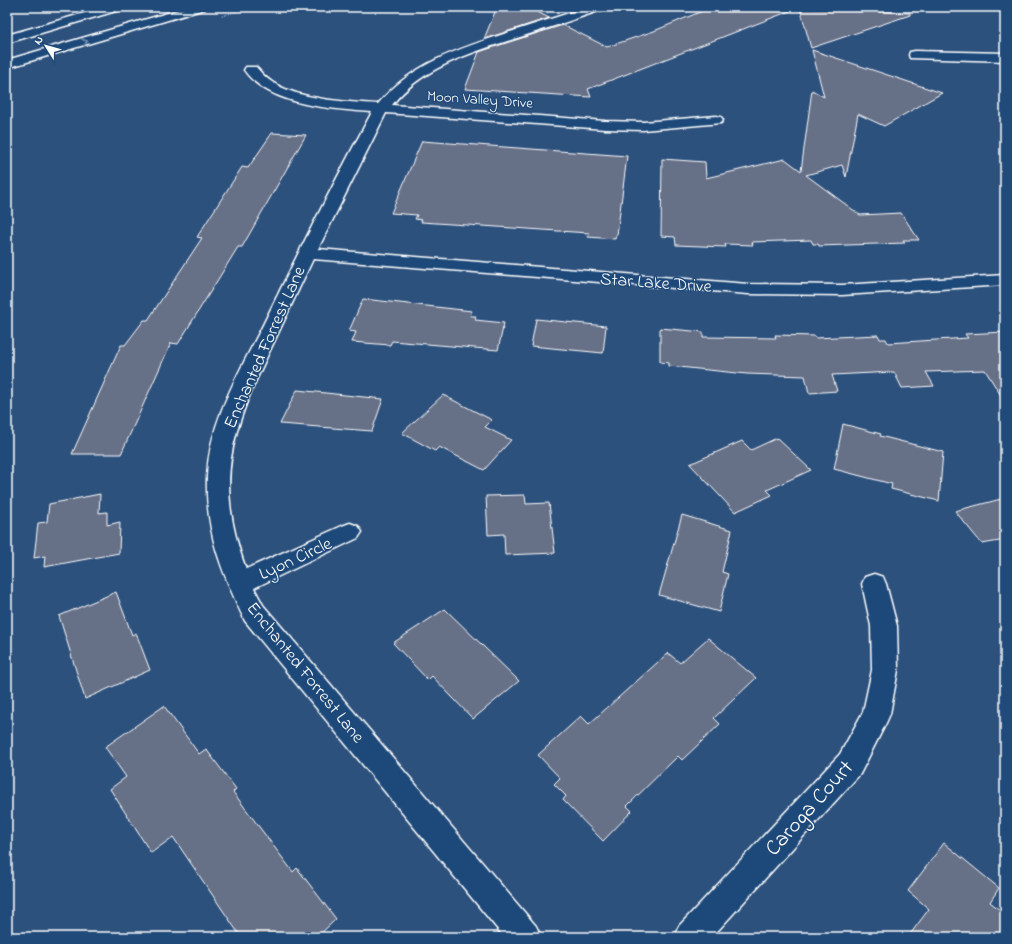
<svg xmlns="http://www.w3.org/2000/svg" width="1012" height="944" viewBox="0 0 1012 944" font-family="'Indie Flower',sans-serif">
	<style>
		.building { fill: #666f87; stroke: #fff }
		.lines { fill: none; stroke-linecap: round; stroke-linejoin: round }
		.minor-casing { stroke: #fff; stroke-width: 3 }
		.primary-casing { stroke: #fff; stroke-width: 3 }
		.path { stroke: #fff; stroke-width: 1.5; stroke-dasharray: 0.5 2; stroke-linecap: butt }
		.minor { fill: #1f4a7a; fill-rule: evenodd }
		.primary { fill: #1f4a7a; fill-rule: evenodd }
		.oneway { stroke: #7992af }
		.labels { text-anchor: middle; stroke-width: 3; stroke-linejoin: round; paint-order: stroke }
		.far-street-label { font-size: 15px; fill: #fff; stroke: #1f4a7a }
		.street-label { font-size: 18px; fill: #fff; stroke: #1f4a7a }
		.near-street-label { font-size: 22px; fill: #fff; stroke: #1f4a7a }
	</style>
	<rect width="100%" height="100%" fill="#2d517d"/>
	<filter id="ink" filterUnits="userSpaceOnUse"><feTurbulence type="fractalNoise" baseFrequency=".025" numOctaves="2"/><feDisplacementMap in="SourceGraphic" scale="8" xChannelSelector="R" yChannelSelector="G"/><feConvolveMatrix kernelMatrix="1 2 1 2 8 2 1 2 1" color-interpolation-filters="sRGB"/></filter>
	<g filter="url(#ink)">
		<g class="building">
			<path d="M497,7h31l21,11 -65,21z"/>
			<path d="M712,7h83v2l-207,80 3,8 -126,-8 14,-37 24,-8 60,-19 44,22 47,-16z"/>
			<path d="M800,8l110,5v2l-99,33z"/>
			<path d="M812,50l130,43 -58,33 -26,-12 -12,63 -4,-12 -36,10 54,40 41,-2 18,27h-16l2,3 -86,3 -1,-2h-5l-2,-4 -59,2 1,3 -28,-1 1,3 -50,-2 -1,-8 -14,-1 1,-77 43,3 1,16 79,-19 16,12 11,-81 12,7z"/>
			<path d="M272,133l34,2 -64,112h-4l-60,97 -7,-1 -50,111h-49l49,-109h4l19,-25h4l54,-82 -5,-1 45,-70 6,1z"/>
			<path d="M422,141l205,15 -10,79h-1l-1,4 -27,-2 1,-4 -168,-11 1,-2 -7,-1 2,-4 -26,-2z"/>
			<path d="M363,299l109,12 -2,5h6l-1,4 29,3 -6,27 -106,-9 -2,4 -38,-3 4,-10 -7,-1z"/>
			<path d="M536,319l70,7 -3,27 -72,-7z"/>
			<path d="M660,328l43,4v5l73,1 -1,-3 39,1 1,2 63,-3 2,4h6l2,4 80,-5 -3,-4 40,-2v70l-20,-32 -59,2 8,14 -32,2 -8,-16 -62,3 5,16 -28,2 -4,-17 -58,-2 -78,-8v-3l-9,-1z"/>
			<path d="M297,390l86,9 -11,32 -92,-7z"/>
			<path d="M443,395l49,25 -7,7 26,13 -27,30 -45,-23 -4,4 -33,-18z"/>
			<path d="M843,424l38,10 -1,2 63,16 -4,49 -48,-12 1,-5 -58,-15z"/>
			<path d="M777,438l34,32 -44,20 5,5 -37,17 -45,-48 52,-23 9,9z"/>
			<path d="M100,494l-1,19 8,-1v13l13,-3 -1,31 -75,14 1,-11 -11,2 4,-35 9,-1 2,-18z"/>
			<path d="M525,495l1,9 23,-1 6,50 -50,2 -1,-21 -16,1 -2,-39z"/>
			<path d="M1005,498v42l-23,4 -27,-33z"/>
			<path d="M682,515l50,15 -10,42 6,2 -9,38 -60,-17z"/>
			<path d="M116,592l16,43 4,-2 14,37 -65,29 -26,-83z"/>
			<path d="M445,609l74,72 -46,38 -41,-43 -4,4 -35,-37z"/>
			<path d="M708,638l48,40 -42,40 6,6 -38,36 -4,-4 -51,50 5,5 -29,30 -40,-41 3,-4 -12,-12 6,-6 -22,-23 43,-39 8,8 79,-71 12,10z"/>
			<path d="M164,706l35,48 7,-5 30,40 -3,3 60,80 4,-4 39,51 -19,18h-76l-68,-100 -22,16 -41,-64 16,-12 -21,-30z"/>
			<path d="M944,843l55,45 -9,14 15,12v23h-97l21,-28 -21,-18z"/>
		</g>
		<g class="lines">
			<defs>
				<g id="minor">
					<path d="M588,7h18l-2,2c-28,10 -56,19 -84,28 -46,15 -97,29 -128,68l213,16 38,1 73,-6 5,1 2,3 -2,3 -78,7 -38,-1 -219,-16 -68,136 430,35 94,1 163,-10v10l-163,10 -94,-1 -435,-35c-14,29 -27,58 -41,87 -40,83 -59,133 -26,223l96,-43 8,-3 8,3 4,6 -4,6 -104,50 9,17 273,321 5,11h-37l-259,-316c-23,-49 -40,-89 -38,-144 2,-56 32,-104 56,-152 35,-72 71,-143 109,-213 -39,-3 -103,-6 -128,-42l2,-3h10c6,7 13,14 21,18 27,15 71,17 101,19 33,-40 80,-55 129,-71 27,-9 54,-17 81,-26z"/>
					<path d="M915,51l90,2v8l-95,-3 -1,-3 1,-3z"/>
					<path d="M874,574l9,3 3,7 11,42 1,44 -8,44 -4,9 -26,51 -148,163h-38l5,-11 161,-172 23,-42 9,-42 -1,-44 -9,-42 3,-7z"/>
				</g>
				<g id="primary">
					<path d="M106,7h19l-2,2 -116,34v-8z"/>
					<path d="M188,7h19l-2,2 -198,59v-8z"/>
				</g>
			</defs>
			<use href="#minor" class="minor-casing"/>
			<use href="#primary" class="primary-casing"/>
			<path class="path" d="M222,16l28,-9"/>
			<use href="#minor" class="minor"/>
			<use href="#primary" class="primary"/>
		</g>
		<defs><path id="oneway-chevron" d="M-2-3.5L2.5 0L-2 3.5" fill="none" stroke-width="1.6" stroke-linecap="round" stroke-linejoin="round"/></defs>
		<use class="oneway" href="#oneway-chevron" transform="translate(85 42) rotate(-16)"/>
	</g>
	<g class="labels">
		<g class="far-street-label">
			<text transform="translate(480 99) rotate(4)" y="5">Moon Valley Drive</text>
		</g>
		<g class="street-label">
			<text transform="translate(656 282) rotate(4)" y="6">Star Lake Drive</text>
			<text transform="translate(264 347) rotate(-66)" y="6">Enchanted Forrest Lane</text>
			<text transform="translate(295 558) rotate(-25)" y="6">Lyon Circle</text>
			<text transform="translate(306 672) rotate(51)" y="6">Enchanted Forrest Lane</text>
		</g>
		<g class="near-street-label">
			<text transform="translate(808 807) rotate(-48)" y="8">Caroga Court</text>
		</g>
	</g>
	<rect width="1012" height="944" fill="none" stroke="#1f4a7a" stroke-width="24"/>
	<rect x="12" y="12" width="988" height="920" fill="none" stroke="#fff" stroke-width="1.5" filter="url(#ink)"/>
	<g transform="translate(46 46) rotate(307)" stroke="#1f4a7a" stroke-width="3" paint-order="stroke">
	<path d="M0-3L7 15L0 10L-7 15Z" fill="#ffffff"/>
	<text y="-6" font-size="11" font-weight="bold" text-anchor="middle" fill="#ffffff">N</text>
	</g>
</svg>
